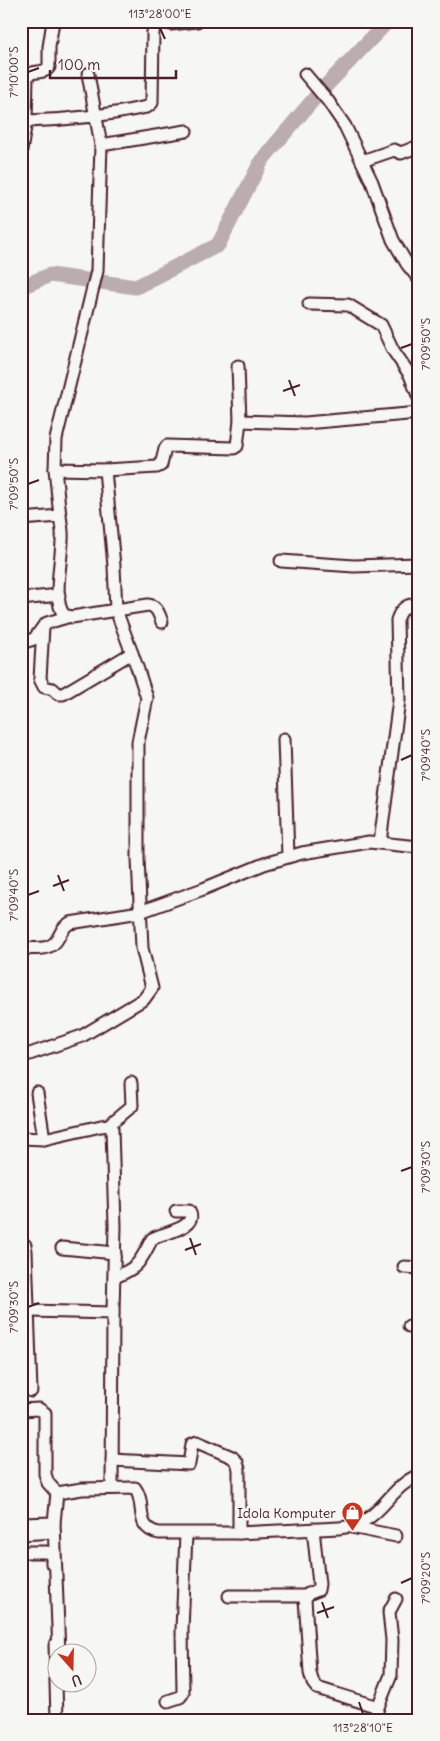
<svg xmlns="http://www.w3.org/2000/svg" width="440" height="1741" viewBox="0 0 440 1741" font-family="Delius,sans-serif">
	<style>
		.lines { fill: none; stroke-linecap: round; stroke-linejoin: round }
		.river { stroke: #bbadae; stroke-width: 15 }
		.minor-casing { stroke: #4a1f2b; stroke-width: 15 }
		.minor { stroke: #f6f6f2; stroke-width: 11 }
		.ticks { fill: none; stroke: #4a1f2b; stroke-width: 2 }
		.labels { text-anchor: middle; stroke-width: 5; stroke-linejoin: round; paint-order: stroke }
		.poi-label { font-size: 14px; fill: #4a1f2b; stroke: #f6f6f2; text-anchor: end }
		.neatline { fill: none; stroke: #4a1f2b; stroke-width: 2 }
		.ticks-label { font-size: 12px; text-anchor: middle; fill: #4a1f2b }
	</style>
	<rect width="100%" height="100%" fill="#f6f6f2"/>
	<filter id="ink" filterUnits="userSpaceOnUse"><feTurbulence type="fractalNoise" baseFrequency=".02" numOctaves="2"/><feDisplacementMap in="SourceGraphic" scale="10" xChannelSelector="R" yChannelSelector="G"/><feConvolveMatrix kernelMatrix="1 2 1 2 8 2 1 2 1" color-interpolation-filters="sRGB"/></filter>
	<g filter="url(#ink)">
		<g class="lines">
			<path class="river" d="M21,287l29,-12 86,12 82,-42 44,-85 57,-67 69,-72"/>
			<defs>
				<g id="minor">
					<path d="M159,21l12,3 26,-3"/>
					<path d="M88,74l13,71"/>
					<path d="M305,74l23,27 17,25 27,56 21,58 14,24 12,15"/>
					<path d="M26,121c42,-1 80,-5 121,-14l5,-4 1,-71 3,-11"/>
					<path d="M21,151l5,-30 1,-45c6,-7 17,-1 22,-9v-20l4,-26"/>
					<path d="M362,161l32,-11 7,3 18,-7"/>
					<path d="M309,304l39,1 33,20 12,25 17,25 9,23"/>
					<path d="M238,366l2,55"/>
					<path d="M55,469l50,1 52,-3 4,-2 4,-16 2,-3 67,2 3,-2 3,-25h2l63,2 114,-10"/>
					<path d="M60,516l-5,-47 1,-30 41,-168 4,-126 85,-14"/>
					<path d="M21,519l39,-3c1,8 3,16 2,24 0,19 -10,60 2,75l8,2 76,-12c9,1 11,9 14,17"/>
					<path d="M281,561l73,5 65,-2"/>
					<path d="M21,599l38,-4"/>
					<path d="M43,627l-3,52 4,8 9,2 5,5h5l69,-41"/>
					<path d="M21,643l13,-4 9,-12 4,-4 20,-6"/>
					<path d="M284,739l4,117"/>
					<path d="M380,842l19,-142 -2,-80c4,-12 10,-16 22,-16"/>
					<path d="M21,948c13,0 30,4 37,-10 4,-7 5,-11 12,-15l70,-11 63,-23 61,-25 38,-11 67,-11 50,5"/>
					<path d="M21,1057l61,-21 62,-37 8,-11 -10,-40 -4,-90v-116l9,-44 -10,-31 -21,-57 -2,-44 -9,-96"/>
					<path d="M37,1093l7,46"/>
					<path d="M109,1125l23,-19 -1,-23"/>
					<path d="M21,1138l23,1 57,-13 8,-1 3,4 3,97 -2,87 -1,175"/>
					<path d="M21,1242l4,3 1,6 5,140"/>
					<path d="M62,1248l53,5"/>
					<path d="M404,1267l15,1"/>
					<path d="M115,1277c25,-10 25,-16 37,-38 10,-6 47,-11 37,-28h-13"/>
					<path d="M29,1311l84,2"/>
					<path d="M409,1326l10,1"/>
					<path d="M21,1410l18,-1 6,4v61l3,9 9,10"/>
					<path d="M112,1460l77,4 3,-20 5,-2 35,15 5,5 2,7v64"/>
					<path d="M21,1524l33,-1"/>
					<path d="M351,1527l45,9"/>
					<path d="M313,1529l6,55 -1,6 -10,4 -3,5 5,74 3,10 4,5 61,19"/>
					<path d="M21,1534l33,-2"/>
					<path d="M21,1552h26l5,4v8"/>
					<path d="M229,1596h77"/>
					<path d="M55,1645l2,75"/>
					<path d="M59,1654l-5,-131 3,-30 25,-4 53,-1c12,16 -2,40 24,45h80l100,-5c43,-3 47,-40 80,-53"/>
					<path d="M168,1701l12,-4 3,-4 -1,-63 4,-96"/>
					<path d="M375,1720l3,-13 13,-32 1,-35 -3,-28 7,-13"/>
				</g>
			</defs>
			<use href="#minor" class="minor-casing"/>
			<use href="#minor" class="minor"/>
		</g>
	</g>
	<path class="ticks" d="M160,28l5,11M28,72l11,-4M401,348l11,-4M289,380l6,16M283,391l17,-6M28,484l11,-4M401,760l11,-5M58,875l6,16M53,886l16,-6M28,895l11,-4M401,1171l11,-4M190,1238l6,17M185,1250l16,-6M28,1307l11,-4M401,1583l11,-5M322,1602l6,16M317,1613l17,-6M359,1702l4,12"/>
	<defs>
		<symbol id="shop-pin" viewBox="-11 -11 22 30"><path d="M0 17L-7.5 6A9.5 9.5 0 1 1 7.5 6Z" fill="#c8321e" stroke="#f6f6f2"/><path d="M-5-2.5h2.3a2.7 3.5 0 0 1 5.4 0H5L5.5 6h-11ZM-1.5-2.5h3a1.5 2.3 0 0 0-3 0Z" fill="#fff"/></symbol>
	</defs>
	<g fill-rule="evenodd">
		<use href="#shop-pin" x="340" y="1500" width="25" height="34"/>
	</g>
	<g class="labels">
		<g class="poi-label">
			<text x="336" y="1518">Idola Komputer</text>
		</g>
	</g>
	<rect width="440" height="1741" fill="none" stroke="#f6f6f2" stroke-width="55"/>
	<g transform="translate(72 1668) rotate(160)"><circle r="24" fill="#f6f6f2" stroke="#b1a0a2"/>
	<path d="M0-4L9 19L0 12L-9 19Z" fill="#c8321e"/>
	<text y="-8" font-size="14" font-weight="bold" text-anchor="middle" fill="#4a1f2b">U</text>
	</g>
	<path d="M50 70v8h126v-8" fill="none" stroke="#4a1f2b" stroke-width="2.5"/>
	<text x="58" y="70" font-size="15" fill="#4a1f2b" stroke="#f6f6f2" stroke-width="4" paint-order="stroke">100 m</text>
	<rect x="28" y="28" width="384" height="1686" class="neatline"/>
	<g class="ticks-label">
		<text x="160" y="18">113°28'00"E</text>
		<text transform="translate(14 72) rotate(-90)" y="4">7°10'00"S</text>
		<text transform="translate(426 344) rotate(-90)" y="4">7°09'50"S</text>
		<text transform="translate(14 484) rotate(-90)" y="4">7°09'50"S</text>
		<text transform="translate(426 755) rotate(-90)" y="4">7°09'40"S</text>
		<text transform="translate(14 895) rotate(-90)" y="4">7°09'40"S</text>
		<text transform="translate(426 1167) rotate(-90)" y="4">7°09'30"S</text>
		<text transform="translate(14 1307) rotate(-90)" y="4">7°09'30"S</text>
		<text transform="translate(426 1578) rotate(-90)" y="4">7°09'20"S</text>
		<text x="363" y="1732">113°28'10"E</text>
	</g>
</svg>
